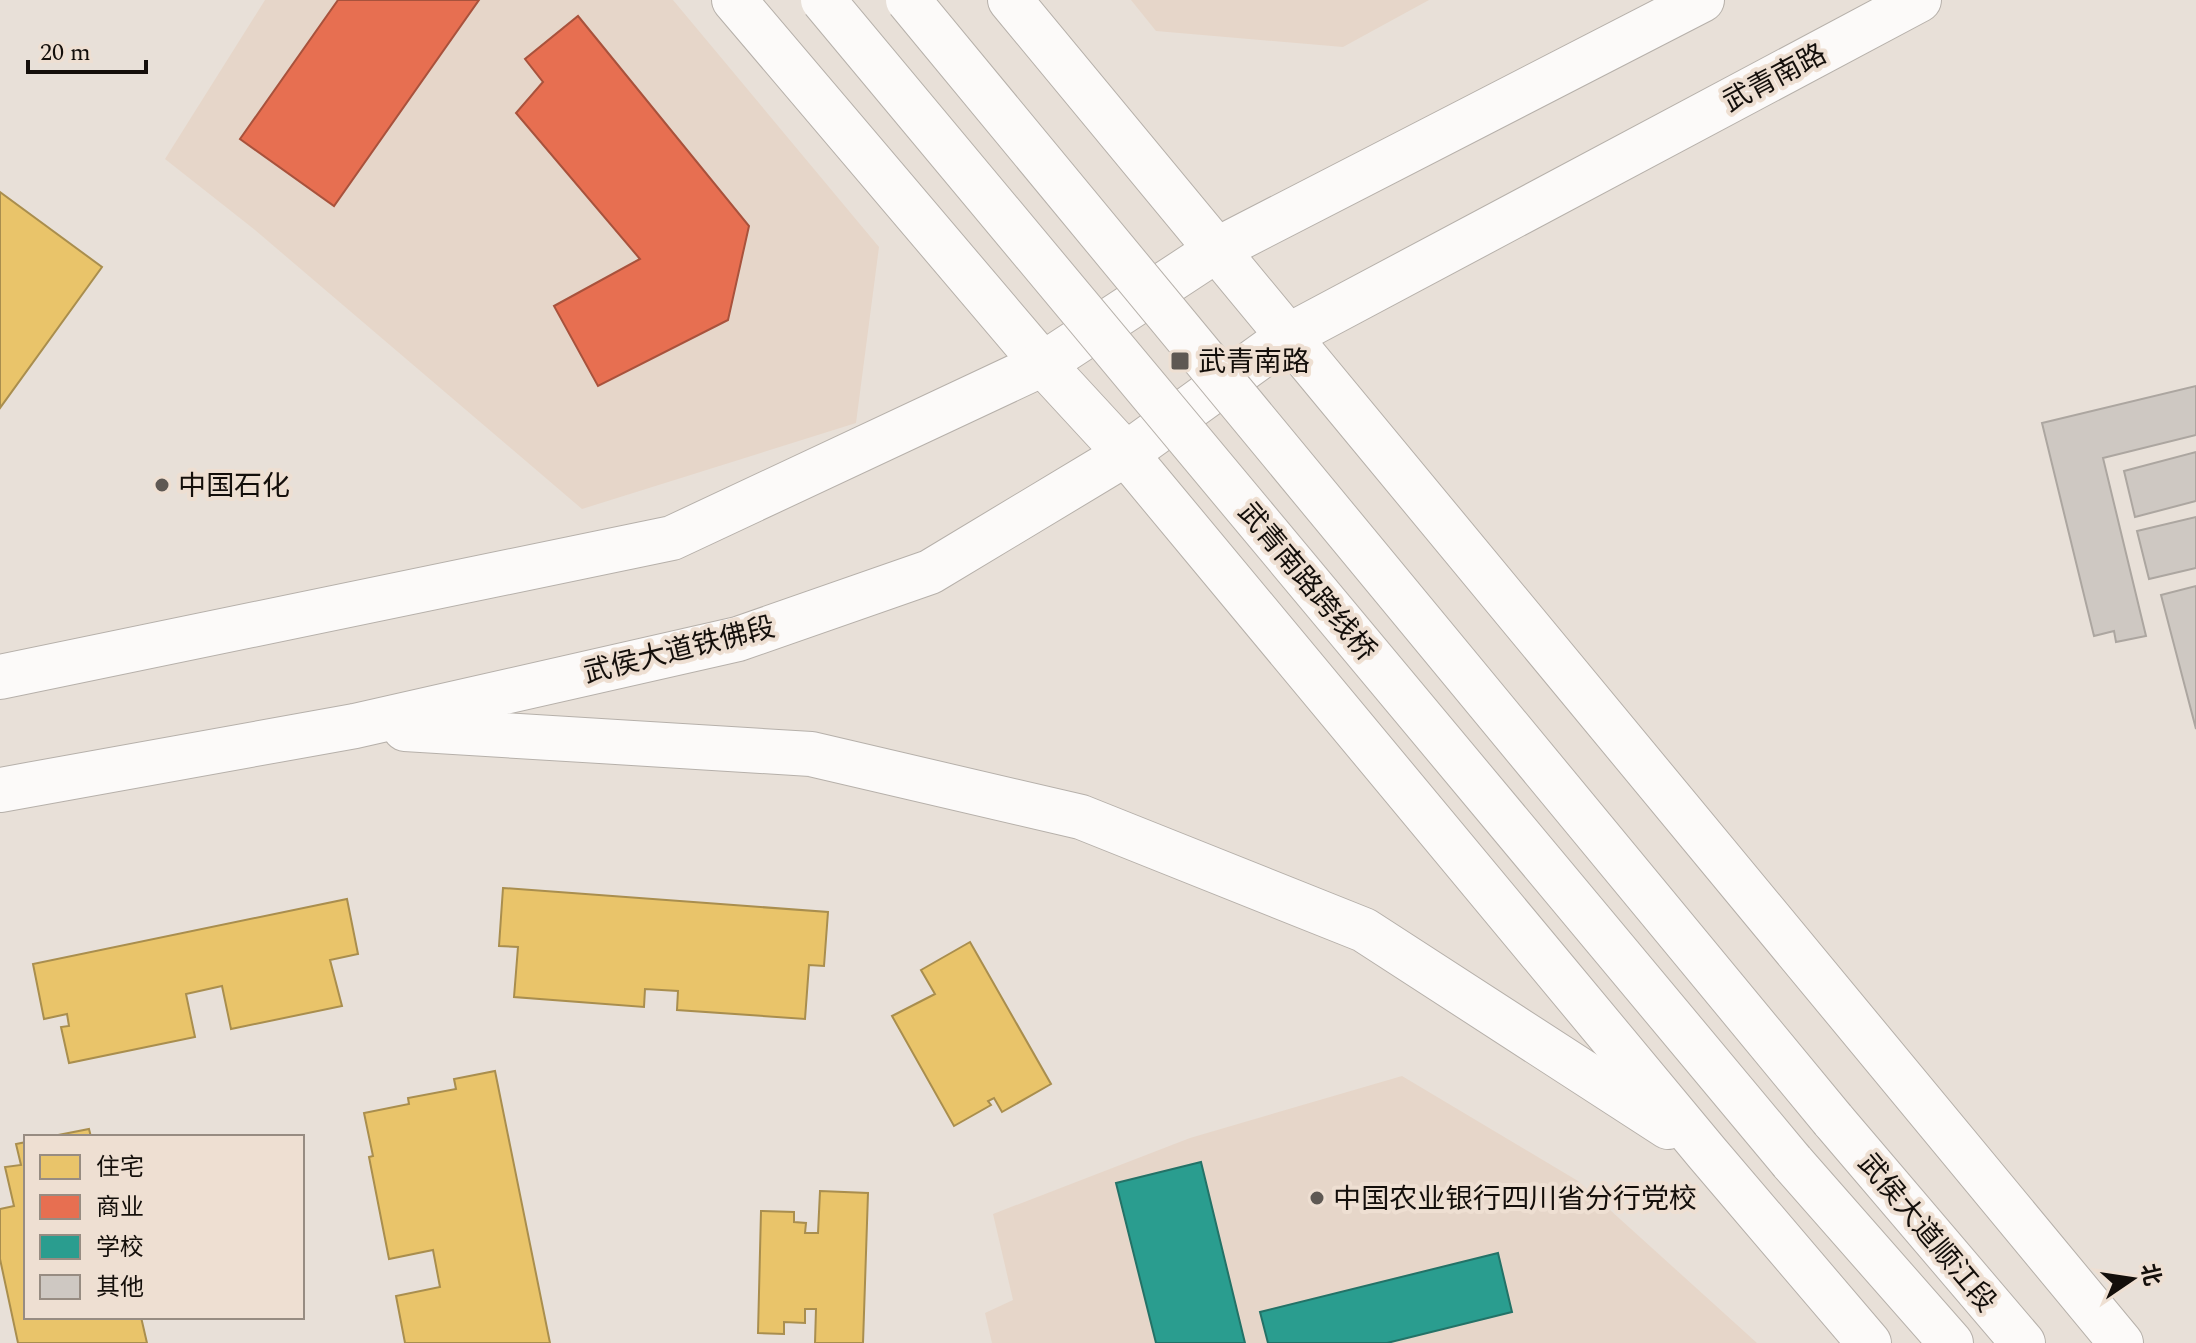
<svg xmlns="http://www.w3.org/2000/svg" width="2196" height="1343" viewBox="0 0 2196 1343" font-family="Spectral,'Noto Sans SC',serif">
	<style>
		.built { fill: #e6d6c9 }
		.homes { fill: #e9c46a; stroke: #a98e4e; stroke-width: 2 }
		.shops { fill: #e76f51; stroke: #a8523c; stroke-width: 2 }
		.schools { fill: #2a9d8f; stroke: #237267; stroke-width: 2 }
		.building { fill: #cec8c2; stroke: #aca6a0; stroke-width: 2 }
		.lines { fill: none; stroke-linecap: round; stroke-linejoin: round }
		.primary-casing { stroke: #b6b0aa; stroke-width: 46 }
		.primary { stroke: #fcfaf9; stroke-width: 44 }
		.primary-bridge-casing { stroke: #b6b0aa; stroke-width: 46; stroke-linecap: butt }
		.primary-bridge { stroke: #fcfaf9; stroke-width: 44 }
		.poi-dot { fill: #5e5853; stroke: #eedfd2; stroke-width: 3 }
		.labels { text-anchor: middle; stroke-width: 8; stroke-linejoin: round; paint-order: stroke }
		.street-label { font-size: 28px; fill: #140f0b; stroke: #eedfd2 }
		.poi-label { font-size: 28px; fill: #140f0b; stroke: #eedfd2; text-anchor: start }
	</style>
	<rect width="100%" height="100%" fill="#e8e0d8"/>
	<g class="built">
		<path d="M265,0h408l206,247 -23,176 -274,86 -327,-279 -90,-71z"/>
		<path d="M1131,0h298l-86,47 -187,-16z"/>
		<path d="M1402,1076l176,105 179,162h-765l-7,-30 28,-13 -20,-86 197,-76z"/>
	</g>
	<g class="homes">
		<path d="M0,192l102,75 -102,141z"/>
		<path d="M503,888l325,24 -4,54 -15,-1 -4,54 -128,-9 1,-19 -33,-2 -1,18 -130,-10 4,-50 -19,-1z"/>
		<path d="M347,899l11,55 -28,6 12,46 -111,23 -9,-43 -36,8 9,43 -126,26 -8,-36 8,-1 -2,-12 -23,5 -11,-55z"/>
		<path d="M970,942l81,142 -49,28 -8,-14 -6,3 3,4 -37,21 -62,-110 43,-22 -14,-24z"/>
		<path d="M495,1071l55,272h-145l-9,-47 44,-9 -7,-37 -44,9 -20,-102 4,-1 -9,-43 45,-9 -1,-6 48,-9 -2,-10z"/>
		<path d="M89,1129l2,8h-43z"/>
		<path d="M26,1142v175h115l6,26h-129l-18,-84v-50l14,-3 -9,-39 16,-2 -5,-21z"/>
		<path d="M820,1191l48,2 -5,150h-48l1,-34h-11v14l-21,-1v12l-26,-1 3,-122 33,1v10l12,1 -1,10h13z"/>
	</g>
	<g class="shops">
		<path d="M338,0h141l-145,206 -94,-67z"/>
		<path d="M578,16l171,210 -21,94 -130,66 -44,-80 86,-47 -124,-146 27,-31 -18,-23z"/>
	</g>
	<g class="schools">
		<path d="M1201,1162l44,181h-89l-40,-160z"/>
		<path d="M1498,1253l14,59 -125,31h-119l-8,-31z"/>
	</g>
	<g class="building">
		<path d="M2196,386v49l-93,23 43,178 -30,6 -2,-11 -20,5 -52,-213z"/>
		<path d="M2196,452v49l-61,16 -11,-46z"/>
		<path d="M2196,517v51l-47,11 -12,-48z"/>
		<path d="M2196,586v143l-35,-134z"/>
	</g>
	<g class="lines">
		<defs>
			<g id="primary">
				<path d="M734,0l309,364 83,90 581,699 162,190"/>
				<path d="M1010,0l1111,1343"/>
				<path d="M0,677l672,-139 371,-174 175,-115 484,-249"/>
				<path d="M405,729l406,25 270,63 283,113 304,197"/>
				<path d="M0,790l355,-64 383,-87 192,-67 196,-118 164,-119 629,-335"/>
				<path d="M1833,1120l190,223"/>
				<path d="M1792,1162l159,181"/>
			</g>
		</defs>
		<use href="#primary" class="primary-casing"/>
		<use href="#primary" class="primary"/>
		<defs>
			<g id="primary-bridge">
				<path d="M823,0l969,1162"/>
				<path d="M908,0l925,1120"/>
			</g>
		</defs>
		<use href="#primary-bridge" class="primary-bridge-casing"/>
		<use href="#primary-bridge" class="primary-bridge"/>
	</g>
	<g class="poi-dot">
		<rect x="1170" y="351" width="20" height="20" rx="4"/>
		<circle cx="162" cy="485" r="8"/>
		<circle cx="1317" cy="1198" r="8"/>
	</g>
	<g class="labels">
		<g class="street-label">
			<text transform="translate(1774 77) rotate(-28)" y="10">武青南路</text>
			<text transform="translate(1308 581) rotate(50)" y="10">武青南路跨线桥</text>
			<text transform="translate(679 649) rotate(-14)" y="10">武侯大道铁佛段</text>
			<text transform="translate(1928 1232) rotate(50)" y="10">武侯大道顺江段</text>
		</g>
		<g class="poi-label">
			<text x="1198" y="371">武青南路</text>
			<text x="178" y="495">中国石化</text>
			<text x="1333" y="1208">中国农业银行四川省分行党校</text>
		</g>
	</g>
	<rect x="24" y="1135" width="280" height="184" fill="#eedfd2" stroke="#978c82" stroke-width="2"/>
	<rect x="40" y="1155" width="40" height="24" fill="#e9c46a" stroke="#978c82" stroke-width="2"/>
	<text x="96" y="1175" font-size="24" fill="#140f0b">住宅</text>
	<rect x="40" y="1195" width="40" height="24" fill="#e76f51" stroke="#978c82" stroke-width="2"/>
	<text x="96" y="1215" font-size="24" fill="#140f0b">商业</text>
	<rect x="40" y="1235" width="40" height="24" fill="#2a9d8f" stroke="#978c82" stroke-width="2"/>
	<text x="96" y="1255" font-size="24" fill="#140f0b">学校</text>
	<rect x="40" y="1275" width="40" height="24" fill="#cec8c2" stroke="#978c82" stroke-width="2"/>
	<text x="96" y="1295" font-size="24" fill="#140f0b">其他</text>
	<g transform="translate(2132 1279) rotate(77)" stroke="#eedfd2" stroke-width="6" paint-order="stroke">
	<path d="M0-6L14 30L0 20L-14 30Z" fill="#140f0b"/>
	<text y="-12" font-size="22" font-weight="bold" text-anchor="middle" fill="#140f0b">北</text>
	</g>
	<path d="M28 60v12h118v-12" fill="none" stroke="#140f0b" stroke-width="4"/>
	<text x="40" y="60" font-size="24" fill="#140f0b" stroke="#eedfd2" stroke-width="6" paint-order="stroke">20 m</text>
</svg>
